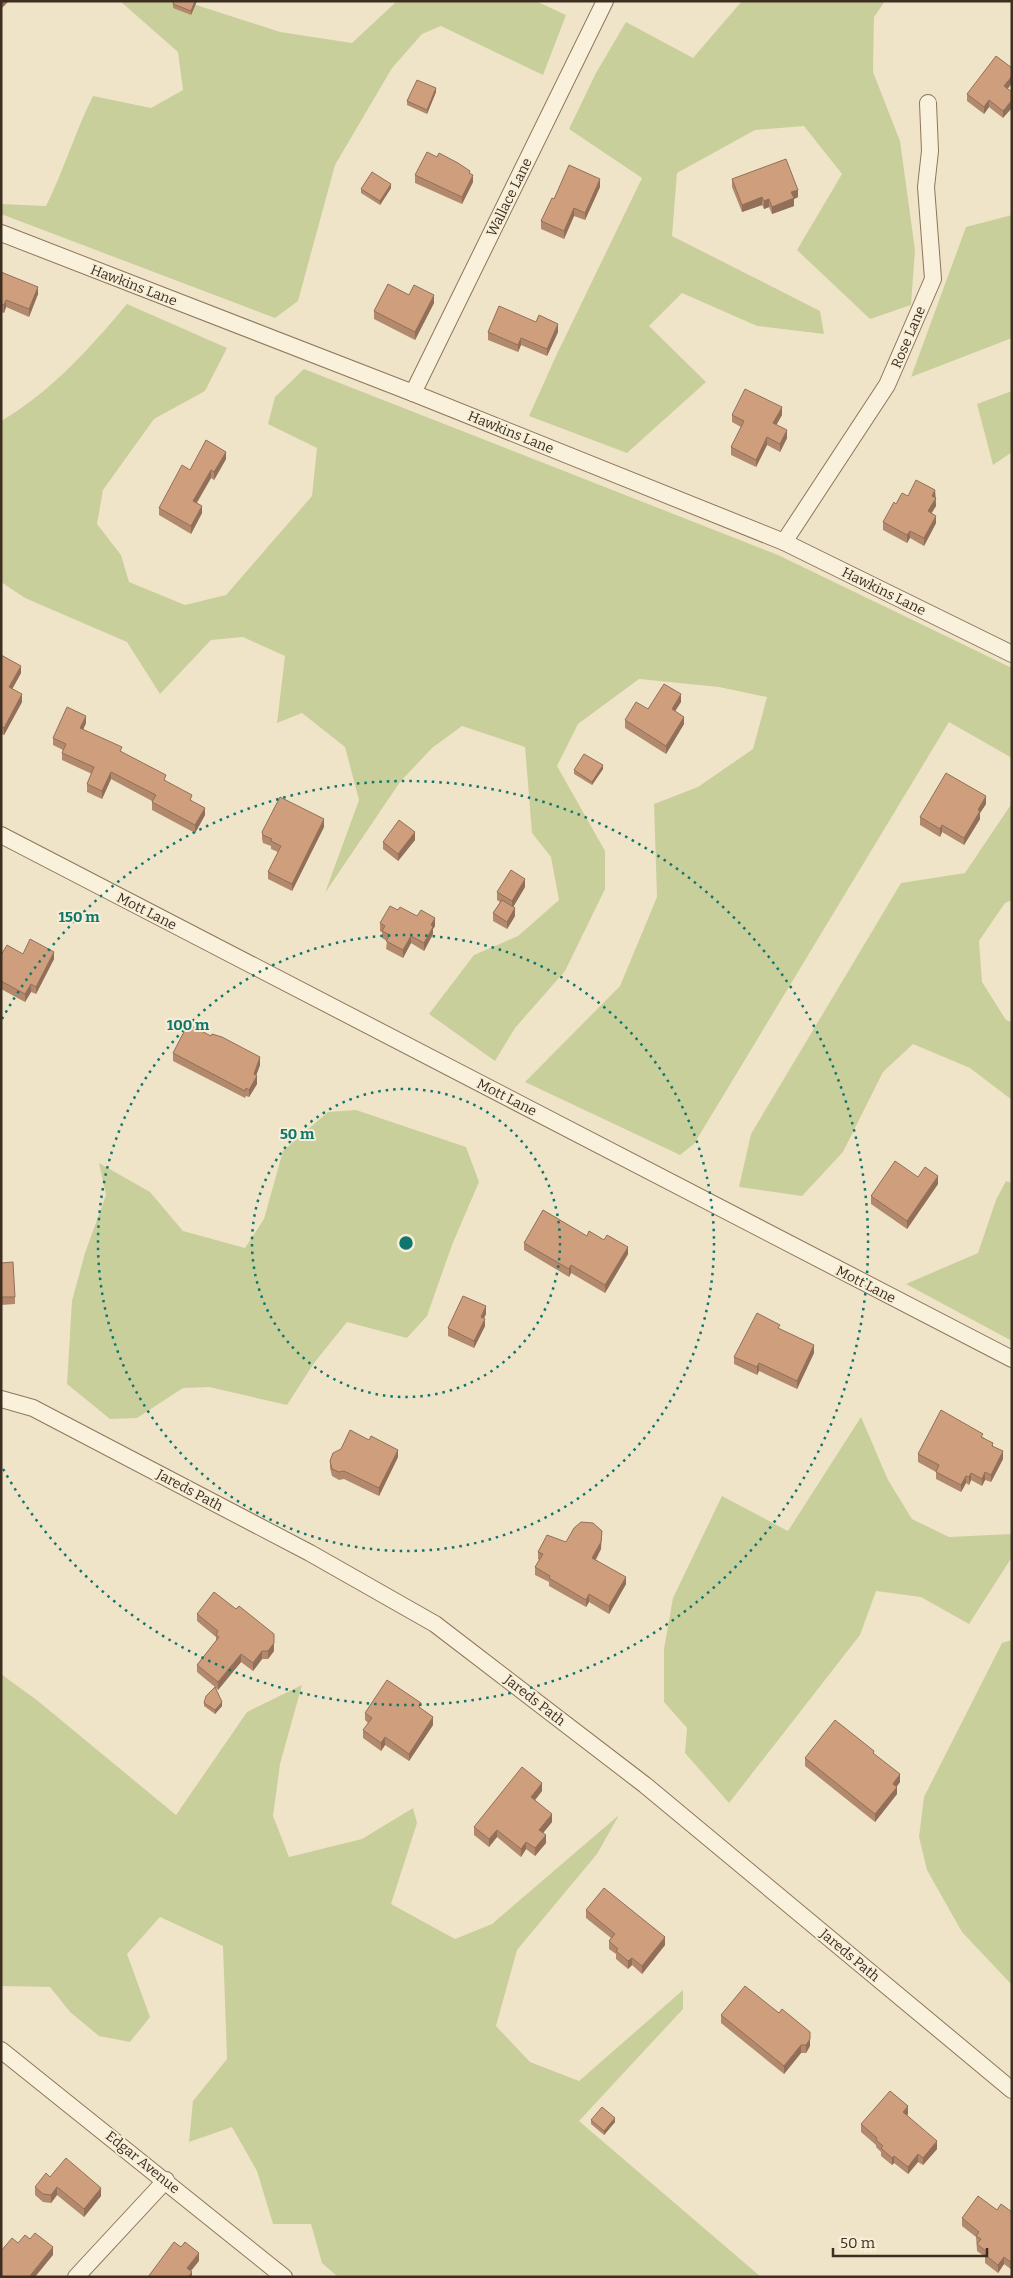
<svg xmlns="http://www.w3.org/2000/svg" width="1013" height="2278" viewBox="0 0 1013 2278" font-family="Bitter,serif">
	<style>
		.green { fill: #c9cf9b }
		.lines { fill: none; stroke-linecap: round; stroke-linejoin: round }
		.street-casing { stroke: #8d765c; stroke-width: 18 }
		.street { stroke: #faf1dc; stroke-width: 16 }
		.wall { fill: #b2896c }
		.shaded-wall { fill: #916f58 }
		.building { fill: #cf9f7d; stroke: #916f58 }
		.ring { fill: none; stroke: #0f766e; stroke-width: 2.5; stroke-dasharray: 2.5 5 }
		.labels { text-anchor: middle; stroke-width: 4; stroke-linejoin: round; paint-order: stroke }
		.street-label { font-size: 14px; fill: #3d2e20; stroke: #f7eed8 }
		.centre { fill: #0f766e; stroke: #f7eed8; stroke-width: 2.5 }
		.ring-label { font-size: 15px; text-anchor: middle; font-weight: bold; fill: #0f766e; stroke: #f7eed8; stroke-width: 4; stroke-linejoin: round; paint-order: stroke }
	</style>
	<rect width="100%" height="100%" fill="#f0e4c8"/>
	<g class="green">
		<path d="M120,1h64l96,31 72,11 45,-42h139l30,14 -23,60 -102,-49 -19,8 -30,34 -57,97 -37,136 -23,17 -274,-104v-10l45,2c18,-36 29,-74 47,-110l58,12 32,-18 -5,-38z"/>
		<path d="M742,1h143l-11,16 -1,55 27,69 15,109 -4,55 -41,14 -73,-69 45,-76 -38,-48 -49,4 -78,43 -5,63 148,75 4,23 -67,-8 -75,-33 -33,33 57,56 -79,71 -98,-37 27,-60 86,-178 -73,-49 27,-56 30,-51 67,36z"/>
		<path d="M1012,215v123l-101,39 55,-150z"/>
		<path d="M127,304l100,44 -22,43 -51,28 -51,71 -6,34 24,31 8,27 56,23 41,-10 86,-99 5,-48 -49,-24 7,-27 29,-28 474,186 234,113v90l-63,-36 -255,422 -14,11 -155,-73 95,-96 37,-89 -3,-93 44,-17 55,-38 14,-52 -48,-10 -80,-8 -61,45 -21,42 48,85v38l-40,82 -50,57 -20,33 -66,-47 45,-59 44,-19 41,-36 -8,-43 -19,-24 -7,-86 -63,-21 -30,22 -32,34 -75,111 34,-93 -14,-53 -43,-34 -25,10 8,-67 -42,-19 -32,3 -51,54 -33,-52 -102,-44 -24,-16v-161c50,-29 90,-74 126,-117z"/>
		<path d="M1012,391v61l-19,13 -16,-61z"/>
		<path d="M1012,803v97l-7,3 -26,38 3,41 24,38 6,2v78l-42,-32 -57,-24 -30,28 -40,80 -41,44 -63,-9 12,-53 150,-251 64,-10z"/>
		<path d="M356,1110l110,37 13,35 -27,63 -25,71 -20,22 -60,-16 -33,41 -27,42 -78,-18 -26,1 -46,30 -27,1 -43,-35 5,-83 13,-48 21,-58 -7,-32 51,29 33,39 62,17 19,-29 19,-68 45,-39z"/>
		<path d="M1006,1181l6,2v158l-106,-57 72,-31 18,-53z"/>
		<path d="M861,1417l27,63 24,39 37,18 63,-3v23l-43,67 -48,-27 -45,-6 -16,44 -131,168 -44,-50 2,-25 -23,-26v-53l9,-51 49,-102 66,35z"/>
		<path d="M1012,1640v345l-50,-53 -35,-62 -8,-33 5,-40 78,-154z"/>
		<path d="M1,1674l37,27 138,114 71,-103 55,-27 -22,79 -7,52 16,41 73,-18 51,-31 4,15 -26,81 64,35 37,-15 127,-109 -22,39 -80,96 -21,76 34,36 49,19 104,-91v19l-104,112 182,156h-423l-16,-14 -11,-39h-38l-16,-53 -25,-44 -43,15 4,-41 34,-42 -4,-113 -63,-29 -33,37 23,63 -20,25 -31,-6 -29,-24 -20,-25 -49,-1z"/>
	</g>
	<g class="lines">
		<defs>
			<g id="street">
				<path d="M1,233l412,160 371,149 228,112"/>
				<path d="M413,393l192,-392"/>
				<path d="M784,542l103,-157 46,-106 -7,-92 4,-36 -2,-48"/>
				<path d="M1,835l1011,524"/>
				<path d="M1,1399l32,9 277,145 125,71 210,161 367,305"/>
				<path d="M1,2050l283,227"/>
				<path d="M76,2277l90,-97"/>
			</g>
		</defs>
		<use href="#street" class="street-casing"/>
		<use href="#street" class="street"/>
	</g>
	<g class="wall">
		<path d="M174,1h23l-6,14 -18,-7v-4z"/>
		<path d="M1012,68v15l-5,6 -4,29 -14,-11 -5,7 -17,-13v-7z"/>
		<path d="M436,92l-9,22 -20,-9v-4z"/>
		<path d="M470,173l3,9 -11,22 -47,-21v-8z"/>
		<path d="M732,179l66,18 -4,2v7l-22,8 -3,-7 -5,2 -2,-4 -20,7 -10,-25z"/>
		<path d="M600,187l-15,33 -11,-4 -10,23 -23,-10v-8l13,-22z"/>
		<path d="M391,188l-11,17 -19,-12v-4z"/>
		<path d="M1,272l37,22 -9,23 -23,-10 -2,6 -3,-1z"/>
		<path d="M434,303l-19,37 -41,-21v-8z"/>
		<path d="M488,332h70l-11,24 -26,-11 -3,7 -30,-12z"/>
		<path d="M732,415h50l-6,10 11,13 -7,14 -13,-7 -11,22 -25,-12v-8l10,-20 -9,-5z"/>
		<path d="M226,459l-12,21 -3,-2 -14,25 5,10 -11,21 -32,-19v-7l31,-38z"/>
		<path d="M935,490l1,16 -5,7 5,10 -12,23 -14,-8 -3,5 -24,-13v-8l25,-26z"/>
		<path d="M1,655l20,18 -9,16 10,13 -18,33 -3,-1z"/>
		<path d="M681,702l-6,9 9,13 -18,30 -41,-26v-8l23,-11z"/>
		<path d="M86,723l-3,7 39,22 44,29 26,20 13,14 -10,18 -43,-23v-9l-41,-22 -9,20 -15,-7v-8l5,-10 -30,-14v-7l1,-3 -10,-5v-7z"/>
		<path d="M603,769l-11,16 -18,-11v-4z"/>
		<path d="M986,804l-6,9v6l-16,26 -22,-13 -2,5 -20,-12v-8z"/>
		<path d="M324,827l-32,64 -24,-12v-7l10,-20 -7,-3v-3l-8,-3 -1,-4v-7z"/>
		<path d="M415,840l-17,21 -15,-12v-7z"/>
		<path d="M525,887l-12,20 2,9 -8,13 -14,-8v-8l7,-11 -3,-2v-8z"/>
		<path d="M398,910l37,16 -2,3v5l-9,17 -13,-8 -8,15 -17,-9 1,-8 -5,-3v-6l-2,-1v-8z"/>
		<path d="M23,954l31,5 -18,35 -5,-2 -6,10 -24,-13v-34z"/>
		<path d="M173,1053l87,12 -4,11 1,8 -8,13 -3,-1 -1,2 -72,-37z"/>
		<path d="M938,1184l-31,45 -36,-25v-8z"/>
		<path d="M587,1236l41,18 -23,39 -34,-20 -2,4 -45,-27v-7z"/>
		<path d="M1,1263l14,34v7l-14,1z"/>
		<path d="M486,1314l-2,4 1,8 -11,22 -26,-12v-8z"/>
		<path d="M780,1329l34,24 -17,36 -38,-18 -2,4 -23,-11v-7z"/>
		<path d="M983,1437l10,9 10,13 -12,23 -6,-2 -3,6 -11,-6 -2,5 -3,-2 -5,9 -25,-13v-7l-18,-10v-8z"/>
		<path d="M398,1457l-19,39 -35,-17 -5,1 -7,-4 -2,-8v-7z"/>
		<path d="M601,1549l-5,11 30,24 -17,30 -20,-12 -3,5 -37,-21v-4l-14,-7v-8l4,-7 -1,-1v-7z"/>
		<path d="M197,1614l77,37 -6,8h-6l-9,12 -12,-9 -23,28 -3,-3 7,19 -7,8 -11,-8v-3l11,-16 -18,-15v-7l19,-24v-4l-19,-16z"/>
		<path d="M421,1709l12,16 -24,36 -24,-16 -4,6 -18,-13v-8l5,-7 -3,-3v-7z"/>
		<path d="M874,1754l26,28 -3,4v8l-22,28 -70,-56v-8z"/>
		<path d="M542,1791l-7,9 17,22 -9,11 3,10 -11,13 -9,-7 -5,8 -24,-20 -8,10 -15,-12v-8z"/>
		<path d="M586,1910l79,35 -23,29 -10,-9 -4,4 -12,-10v-5l-7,-5v-8l2,-3 -25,-20z"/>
		<path d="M721,2015l89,31 -4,7h-5l-17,21 -63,-51z"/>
		<path d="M908,2114l-1,1 30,34 -14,16 -5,-3 -10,12 -14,-11 -2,2 -11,-9v-4l-5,-5v-2l-15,-13v-8z"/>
		<path d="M591,2120l24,2 -11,13 -13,-11z"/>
		<path d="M50,2177l51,19 -17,21 -27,-22 -6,8 -8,-1 -8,-7v-8z"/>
		<path d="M997,2210l15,2v58l-8,-6 -6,9 -13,-10v-6l-8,-6 -1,-14 -14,-11v-8z"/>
	</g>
	<g class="shaded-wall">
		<path d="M2,1h7l-8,8v-7z"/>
		<path d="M195,1h2l-6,14v-4z"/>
		<path d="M1012,76v7l-8,11v-8z"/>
		<path d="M436,88v4l-9,22v-4z"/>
		<path d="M989,100v7l-5,7v-7z"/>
		<path d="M1012,100v8l-9,10v-7z"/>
		<path d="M473,175v7l-11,22v-7z"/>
		<path d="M600,179v8l-15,33v-7z"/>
		<path d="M391,184v4l-11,17v-4z"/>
		<path d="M798,190v7l-4,2v7l-22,8v-7l19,-15z"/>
		<path d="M762,197v8l-20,7v-7z"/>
		<path d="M769,199v8l-5,2v-8z"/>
		<path d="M574,208v8l-10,23v-8z"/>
		<path d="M38,287v7l-9,23v-8z"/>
		<path d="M434,295v8l-19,37v-8z"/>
		<path d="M6,300v7l-2,6v-8z"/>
		<path d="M558,324v8l-11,24v-7z"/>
		<path d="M521,338v7l-3,7v-7z"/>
		<path d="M782,407v8l-9,16v-8z"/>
		<path d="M787,430v8l-7,14v-8z"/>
		<path d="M767,437v8l-11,22v-7z"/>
		<path d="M226,452v7l-12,21v-8z"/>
		<path d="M211,470v8l-18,30v-7z"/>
		<path d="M935,490l1,16 -8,13v-8l4,-15z"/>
		<path d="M202,506v7l-11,21v-8z"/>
		<path d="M936,516v7l-12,23v-8z"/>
		<path d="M910,531v7l-3,5v-8z"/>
		<path d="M21,666v7l-12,22v-8z"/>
		<path d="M22,694v8l-18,33v-7z"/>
		<path d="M681,694v8l-9,14v-7z"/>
		<path d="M86,716v7l-6,13v-8z"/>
		<path d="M684,717v7l-18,30v-8z"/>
		<path d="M603,765v4l-11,16v-3z"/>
		<path d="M111,772v7l-9,20v-8z"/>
		<path d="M986,796v8l-6,9v6l-16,26v-7l14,-28z"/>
		<path d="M205,808v7l-10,18v-8z"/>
		<path d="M324,819v8l-32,64v-7z"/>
		<path d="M942,825v7l-2,5v-8z"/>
		<path d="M415,832v8l-17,21v-7z"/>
		<path d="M525,879v8l-13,22v-8z"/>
		<path d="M515,908v8l-8,13v-7z"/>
		<path d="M435,918v8l-2,3v5l-9,17v-8l7,-18z"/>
		<path d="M411,936v7l-8,15v-8z"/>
		<path d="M54,952v7l-18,35v-7z"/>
		<path d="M31,984v8l-6,10v-8z"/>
		<path d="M260,1057v8l-6,16 3,-5v8l-8,13v-7l5,-16z"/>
		<path d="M938,1176v8l-31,45v-8z"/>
		<path d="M628,1247v7l-23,39v-8z"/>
		<path d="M571,1265v8l-2,4v-8z"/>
		<path d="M486,1306v8l-5,10v-7z"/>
		<path d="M485,1319v7l-11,22v-7z"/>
		<path d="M814,1345v8l-17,36v-8z"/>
		<path d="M759,1363v8l-2,4v-8z"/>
		<path d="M398,1450v7l-19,39v-8z"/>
		<path d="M1003,1451v8l-12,23v-7z"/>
		<path d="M985,1472v8l-3,6v-7z"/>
		<path d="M971,1473v7l-2,5v-8z"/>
		<path d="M966,1476v7l-5,9v-7z"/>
		<path d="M602,1531l-1,18 -9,16v-7z"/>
		<path d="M626,1577v7l-17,30v-8z"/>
		<path d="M589,1594v8l-3,5v-7z"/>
		<path d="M274,1643v8l-6,8v-8z"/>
		<path d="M262,1651v8l-9,12v-8z"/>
		<path d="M241,1654v8l-23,28v-8z"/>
		<path d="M222,1702v4l-7,8v-4z"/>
		<path d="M433,1717v8l-24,36v-7z"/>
		<path d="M385,1737v8l-4,6v-8z"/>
		<path d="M900,1774v8l-7,9v-7z"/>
		<path d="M542,1783v8l-11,14v-8z"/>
		<path d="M897,1787v7l-22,28v-8z"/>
		<path d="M552,1814v8l-13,16v-8z"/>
		<path d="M497,1830v7l-8,10v-8z"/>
		<path d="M546,1835v8l-11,13v-8z"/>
		<path d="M526,1842v7l-5,8v-8z"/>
		<path d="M665,1937v8l-23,29v-8z"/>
		<path d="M632,1958v7l-4,4v-8z"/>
		<path d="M810,2039v7l-4,7v-8z"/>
		<path d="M801,2045v8l-17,21v-8z"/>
		<path d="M908,2106v8l-5,6v-8z"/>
		<path d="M615,2118v4l-11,13v-4z"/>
		<path d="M937,2141v8l-14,16v-7z"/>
		<path d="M918,2154v8l-10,12v-7z"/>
		<path d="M894,2156v7l-2,2v-7z"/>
		<path d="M57,2187v8l-6,8v-8z"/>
		<path d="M101,2188v8l-17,21v-8z"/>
		<path d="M53,2247v8l-18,22h-6z"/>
		<path d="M199,2253v8l-12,15v-8z"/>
		<path d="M1004,2257v7l-6,9v-8z"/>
		<path d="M192,2272v5h-4z"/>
	</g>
	<g class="building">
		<path d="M174,1h21l-4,10 -18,-7z"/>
		<path d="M996,56l16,12v8l-8,10 8,6v8l-9,11 -14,-11 -5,7 -17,-13z"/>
		<path d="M417,80l19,8 -9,22 -20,-9z"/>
		<path d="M427,152l10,5 2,-4 19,10 12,8 -1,2 4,2 -11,22 -47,-22z"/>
		<path d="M786,159l12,31 -7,2 3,6 -22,9 -3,-8 -5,2 -2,-4 -20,8 -10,-26z"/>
		<path d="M569,165l31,14 -15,34 -11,-5 -10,23 -23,-10 11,-23 2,1z"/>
		<path d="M372,172l19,12 -11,17 -19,-12z"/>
		<path d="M1,272l37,15 -9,22 -23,-9 -2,5 -3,-1z"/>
		<path d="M388,284l21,11 5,-10 20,10 -19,37 -41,-21z"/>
		<path d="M499,306l37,16 3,-7 19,9 -11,25 -26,-11 -3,7 -30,-13z"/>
		<path d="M745,389l37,18 -9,16 14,7 -7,14 -13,-7 -11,23 -25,-13 13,-26 -12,-6z"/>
		<path d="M206,440l20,12 -12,20 -3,-2 -18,31 9,5 -11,20 -32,-18 23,-43 8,5z"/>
		<path d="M916,480l19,10 -3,6 4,2 -8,13 8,5 -12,22 -14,-7 -3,4 -24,-13 11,-20 2,2 6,-11 6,3z"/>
		<path d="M1,655l20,11 -12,21 13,7 -18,34 -3,-2z"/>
		<path d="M664,684l17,10 -9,15 12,8 -18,29 -41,-26 11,-18 12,7z"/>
		<path d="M67,707l19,9 -6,12 42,19 -2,4 46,24 -2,5 28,15 -2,5 15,8 -10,17 -43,-23 4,-7 -45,-23 -9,19 -15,-7 7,-17 -32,-14 4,-9 -13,-6z"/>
		<path d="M584,754l19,11 -11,17 -18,-12z"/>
		<path d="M946,773l40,23 -8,14 2,1 -16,27 -22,-13 -2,4 -20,-12z"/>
		<path d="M280,797l44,22 -32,65 -24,-12 13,-26 -10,-5 1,-2 -9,-4 -1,-3z"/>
		<path d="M399,820l16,12 -17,22 -15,-12z"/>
		<path d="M511,870l14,9 -13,22 -15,-9z"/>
		<path d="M502,900l13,8 -8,14 -14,-9z"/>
		<path d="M390,906l8,4 2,-3 17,9 4,-6 14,8 -4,7 2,2 -9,16 -13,-7 -8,14 -17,-9 4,-6 -8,-4 3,-5 -5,-3z"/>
		<path d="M30,939l24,13 -18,35 -5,-3 -6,10 -24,-13v-26l6,-10 16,9z"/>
		<path d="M188,1024l23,12 1,-2 10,3 38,20 -6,17 3,2 -8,14 -3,-2 -1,3 -72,-38z"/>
		<path d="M895,1161l23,16 7,-10 13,9 -31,45 -36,-25z"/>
		<path d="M543,1210l44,26 2,-5 15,9 3,-5 21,12 -23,38 -34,-20 -2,4 -45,-26z"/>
		<path d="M13,1262l2,35h-14v-34z"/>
		<path d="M463,1296l23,10 -5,11 4,2 -11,22 -26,-13z"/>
		<path d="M757,1313l23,12 -2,3 36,17 -17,36 -38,-18 -2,4 -23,-10z"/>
		<path d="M941,1410l42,24 -2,3 12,6 -1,3 11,5 -12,24 -6,-3 -3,7 -11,-6 -2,4 -3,-1 -5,9 -25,-13 3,-7 -21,-11z"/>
		<path d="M350,1430l19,10 2,-4 27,14 -19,38 -35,-17 -5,1 -7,-3 -2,-8 3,-8 8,-4z"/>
		<path d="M581,1522l12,1 9,8 -1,11 -9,16 34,19 -17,29 -20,-12 -3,6 -37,-22 1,-2 -15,-9 8,-13 -5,-2 9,-17 19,7 8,-14z"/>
		<path d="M214,1592l22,17 3,-3 35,28v9l-6,8h-6l-9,12 -12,-9 -23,28 -21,-17 22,-28 -3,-2 2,-4 -21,-17z"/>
		<path d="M387,1680l34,23 -2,4 14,10 -24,37 -24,-17 -4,6 -18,-13 9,-12 -7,-5z"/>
		<path d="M215,1687l7,15 -7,8 -11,-7 2,-7z"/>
		<path d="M835,1720l39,31 -1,2 27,21 -7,10 4,3 -22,27 -70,-56z"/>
		<path d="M522,1767l20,16 -11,14 21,17 -13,16 7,5 -11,13 -9,-6 -5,7 -24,-19 -8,9 -15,-12z"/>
		<path d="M604,1888l61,49 -23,29 -10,-8 -4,3 -12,-10 2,-2 -9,-8 6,-7 -29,-24z"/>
		<path d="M745,1986l34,27 3,-4 28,23v7l-4,6h-5l-17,21 -63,-51z"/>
		<path d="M890,2091l18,15 -5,6 34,29 -14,17 -5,-4 -10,13 -14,-11 -2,2 -11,-10 2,-2 -7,-6 1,-2 -16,-14z"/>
		<path d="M602,2107l13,11 -11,13 -13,-11z"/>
		<path d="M66,2158l35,30 -17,21 -27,-22 -6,8 -8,-1 -8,-7 11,-14 4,4z"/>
		<path d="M978,2196l19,14 4,-6 11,8v51l-8,-6 -6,8 -13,-10 2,-3 -10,-8 4,-5 -5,-3 3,-4 -17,-14z"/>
		<path d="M35,2233l18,14 -24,30h-28v-26l11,-13 6,5 7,-8 5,4z"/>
		<path d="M174,2242l7,5 4,-5 14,11 -12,15 5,4 -4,5h-40z"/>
	</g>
	<g class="ring">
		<circle cx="406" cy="1243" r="154"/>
		<circle cx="406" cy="1243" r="308"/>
		<path d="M2 1019A462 462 0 1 1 2 1467"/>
	</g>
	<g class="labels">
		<g class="street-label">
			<text transform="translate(509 197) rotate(-64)" y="5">Wallace Lane</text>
			<text transform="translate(134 285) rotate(21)" y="5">Hawkins Lane</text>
			<text transform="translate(908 337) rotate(-67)" y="5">Rose Lane</text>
			<text transform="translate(511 432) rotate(22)" y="5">Hawkins Lane</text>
			<text transform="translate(884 591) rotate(26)" y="5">Hawkins Lane</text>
			<text transform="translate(147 911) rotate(27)" y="5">Mott Lane</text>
			<text transform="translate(507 1097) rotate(27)" y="5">Mott Lane</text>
			<text transform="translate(866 1284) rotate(27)" y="5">Mott Lane</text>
			<text transform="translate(190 1490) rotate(28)" y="5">Jareds Path</text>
			<text transform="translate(535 1700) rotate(38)" y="5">Jareds Path</text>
			<text transform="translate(850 1955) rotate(40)" y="5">Jareds Path</text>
			<text transform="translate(143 2162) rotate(39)" y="5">Edgar Avenue</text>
		</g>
	</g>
	<circle cx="406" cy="1243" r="8" class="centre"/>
	<g class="ring-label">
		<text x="79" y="922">150 m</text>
		<text x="188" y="1030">100 m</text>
		<text x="297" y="1139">50 m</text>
	</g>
	<rect width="1013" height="2278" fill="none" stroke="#3d2e20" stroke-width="5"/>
	<path d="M833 2248v8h154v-8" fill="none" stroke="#3d2e20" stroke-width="2.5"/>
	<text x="840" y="2248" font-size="15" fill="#3d2e20" stroke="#f7eed8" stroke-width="4" paint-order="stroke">50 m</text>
</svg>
